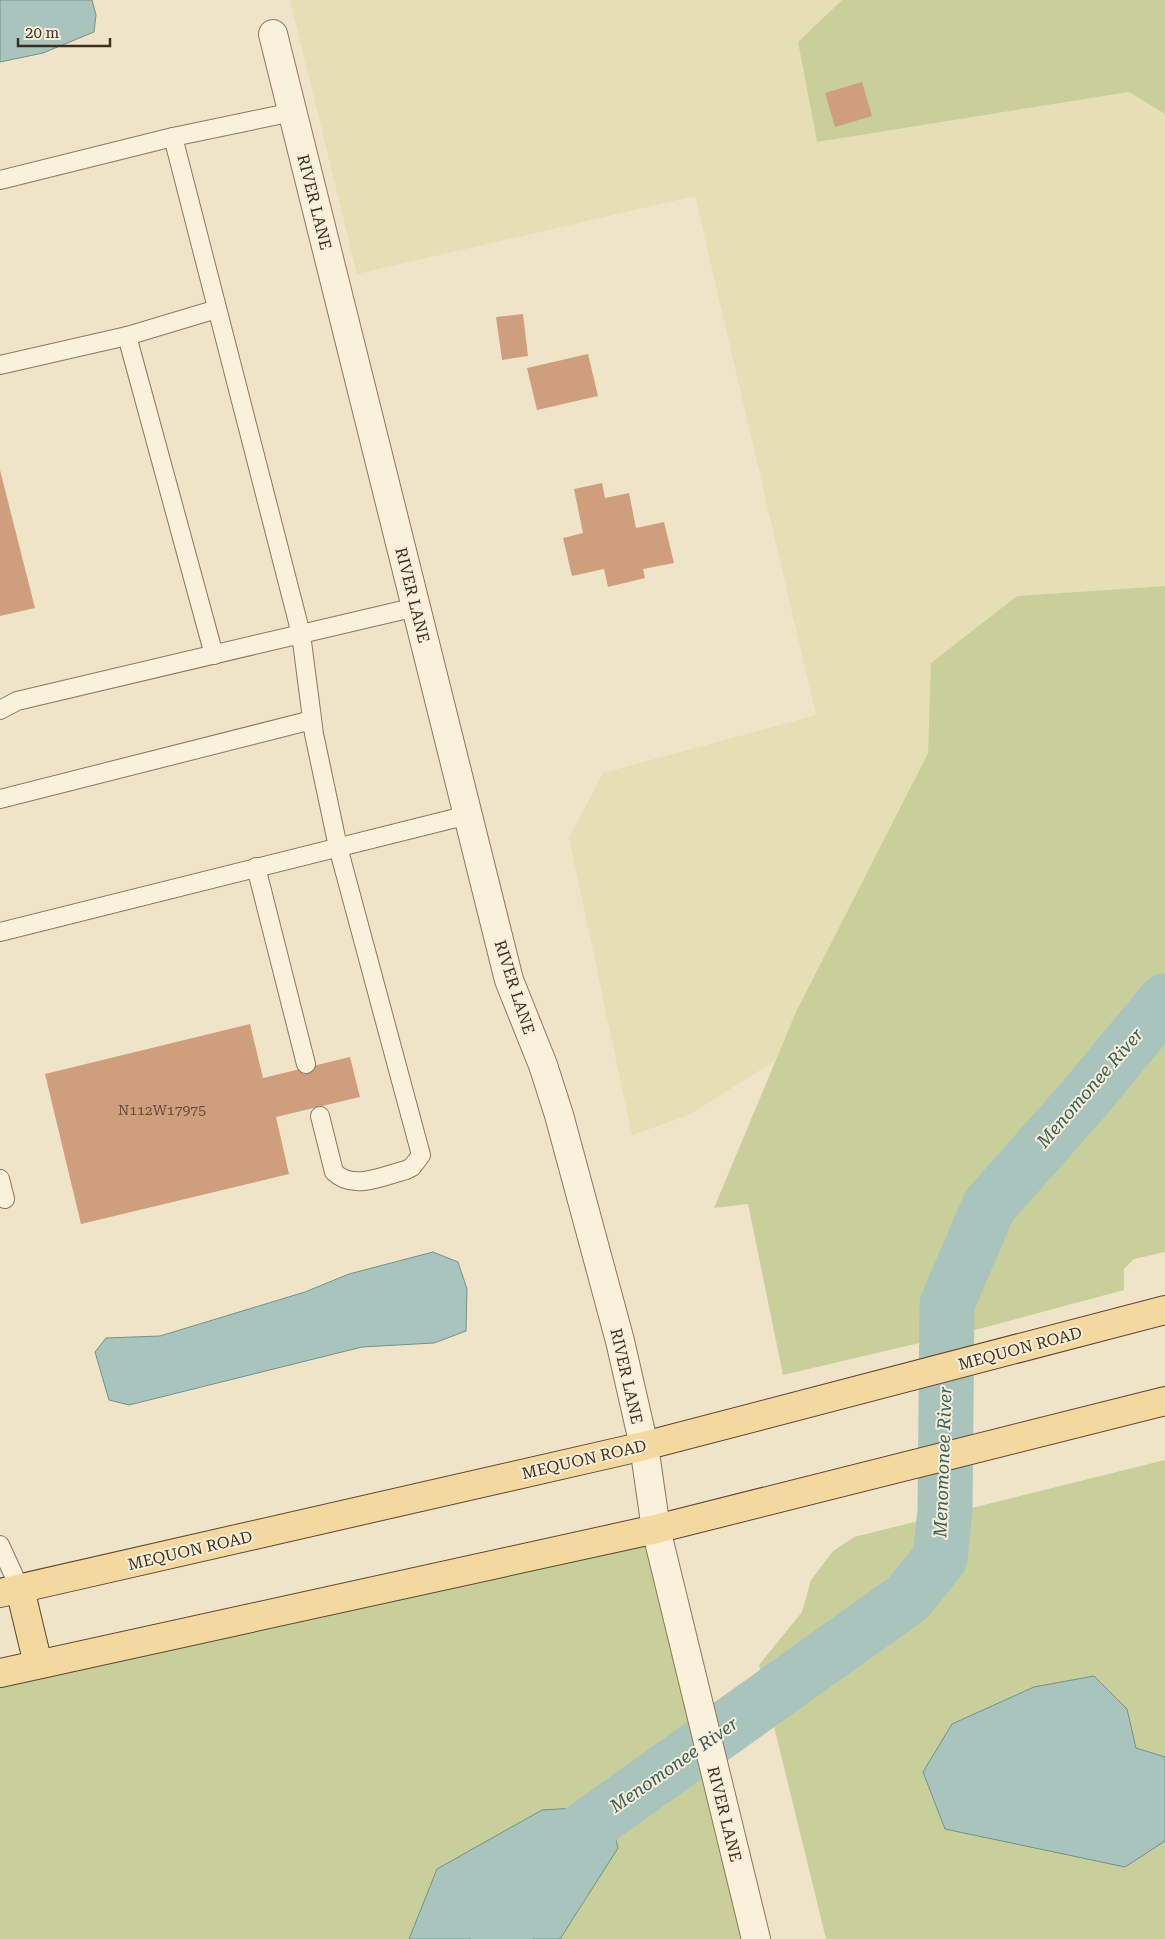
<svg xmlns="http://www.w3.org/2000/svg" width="1165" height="1939" viewBox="0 0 1165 1939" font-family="'Roboto Serif',serif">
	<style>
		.farmland { fill: #e6deb5 }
		.green { fill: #c9cf9b }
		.water { fill: #a9c4bc; stroke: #6f938a }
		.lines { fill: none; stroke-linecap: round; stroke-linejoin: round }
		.river { stroke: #a9c4bc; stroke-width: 55 }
		.building { fill: #cf9f7d }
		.service-casing { stroke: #8d765c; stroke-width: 20 }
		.minor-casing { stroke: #8d765c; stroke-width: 30 }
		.primary-casing { stroke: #5b4430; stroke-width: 30 }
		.service { stroke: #faf1dc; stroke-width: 18 }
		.minor { stroke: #faf1dc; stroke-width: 28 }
		.primary { stroke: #f3d9a0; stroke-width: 28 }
		.labels { text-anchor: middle; stroke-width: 4; stroke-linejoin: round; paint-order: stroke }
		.number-label { font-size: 14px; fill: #624a37 }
		.street-label { font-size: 16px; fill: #3d2e20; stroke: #f7eed8 }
		.water-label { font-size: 18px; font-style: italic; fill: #2f5d5a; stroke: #f7eed8 }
	</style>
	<rect width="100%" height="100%" fill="#f0e4c8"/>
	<path class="farmland" d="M290,0h552l-44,42 19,100 312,-50 36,22v472l-148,10 -85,67 -4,90 -132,259 -20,48 -87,55 -57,20 -63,-297 34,-65 213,-58 -121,-519 -338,78z"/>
	<g class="green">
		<path d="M842,0h323v114l-36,-22 -312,50 -19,-100z"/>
		<path d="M1165,586v666l-31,7 -10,10v21l-145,39 -196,46 -35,-171 -34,4 82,-196 132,-259 3,-90 86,-67z"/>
		<path d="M1165,1460v479h-339l-67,-274 43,-53 9,-32 22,-29 21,-14z"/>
		<path d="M656,1529l100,410h-756v-265z"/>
	</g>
	<g class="water">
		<path d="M0,0h92l4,15 -2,17 -51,21 -43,9z"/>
		<path d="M433,1252l25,10 9,27 -1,42 -32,12 -72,4 -233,58 -20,-5 -14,-48 11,-14 54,-2 145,-44 44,-18z"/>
		<path d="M1094,1676l33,33 9,39 29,9v84l-40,26 -180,-38 -22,-57 29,-48 82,-37z"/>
		<path d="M608,1806l10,42 -58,91h-151l28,-70 105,-59z"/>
	</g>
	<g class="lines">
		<path class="river" d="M498,1939l79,-105 331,-236 32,-40 5,-47 2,-207 42,-98 94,-106 82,-99"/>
	</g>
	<g class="building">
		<path d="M862,82l10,34 -37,11 -10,-34z"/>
		<path d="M523,314l5,42 -26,4 -6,-43z"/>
		<path d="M588,354l10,42 -61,14 -10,-42z"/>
		<path d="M0,470l35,138 -35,8z"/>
		<path d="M602,483l3,15 24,-5 7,35 28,-6 10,41 -31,6 2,9 -37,9 -4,-18 -32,7 -9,-38 20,-5 -9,-44z"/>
		<path d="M250,1024l13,54 87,-21 10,40 -84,20 13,57 -208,50 -36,-150z"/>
	</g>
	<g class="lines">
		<defs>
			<g id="service">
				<path d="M293,112l-120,25 128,497 115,-27"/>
				<path d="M0,180l173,-43"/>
				<path d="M127,336l90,-27"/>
				<path d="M0,365l127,-29 87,319"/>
				<path d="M0,710l17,-9 284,-67 13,100 24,113 83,308 -9,12 -6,3c-23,6 -53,21 -72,2l-14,-56"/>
				<path d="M0,799l312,-79"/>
				<path d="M256,867l50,197"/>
				<path d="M0,932l468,-117"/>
				<path d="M0,1179l5,20"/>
				<path d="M0,1545l20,44"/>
			</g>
			<path id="minor" d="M273,34l236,946 34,85 16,50 61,226 24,105 12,83 100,410"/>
			<g id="primary">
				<path d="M20,1589l18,75"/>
				<path d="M0,1593l644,-147 521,-136"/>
				<path d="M0,1673l656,-144 509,-128"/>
			</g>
		</defs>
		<use href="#service" class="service-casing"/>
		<use href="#minor" class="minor-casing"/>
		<use href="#primary" class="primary-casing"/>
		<use href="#service" class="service"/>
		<use href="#minor" class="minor"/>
		<use href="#primary" class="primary"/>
	</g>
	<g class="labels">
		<g class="number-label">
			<text x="162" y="1115">N112W17975</text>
		</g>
		<g class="street-label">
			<text transform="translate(315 202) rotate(76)" y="6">RIVER LANE</text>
			<text transform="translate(413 595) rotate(76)" y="6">RIVER LANE</text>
			<text transform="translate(515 987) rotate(72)" y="6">RIVER LANE</text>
			<text transform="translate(1020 1348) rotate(-15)" y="6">MEQUON ROAD</text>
			<text transform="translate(627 1376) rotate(77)" y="6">RIVER LANE</text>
			<text transform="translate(584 1459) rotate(-13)" y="6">MEQUON ROAD</text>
			<text transform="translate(190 1550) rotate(-13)" y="6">MEQUON ROAD</text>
			<text transform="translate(725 1814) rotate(76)" y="6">RIVER LANE</text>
		</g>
		<g class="water-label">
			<text transform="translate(1090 1088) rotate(-49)" y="6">Menomonee River</text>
			<text transform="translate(943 1462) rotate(-88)" y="6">Menomonee River</text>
			<text transform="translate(674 1765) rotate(-35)" y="6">Menomonee River</text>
		</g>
	</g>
	<path d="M18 38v8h92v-8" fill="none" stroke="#3d2e20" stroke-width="2.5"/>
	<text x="25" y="38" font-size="15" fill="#3d2e20" stroke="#f7eed8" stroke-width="4" paint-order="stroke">20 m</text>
</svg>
